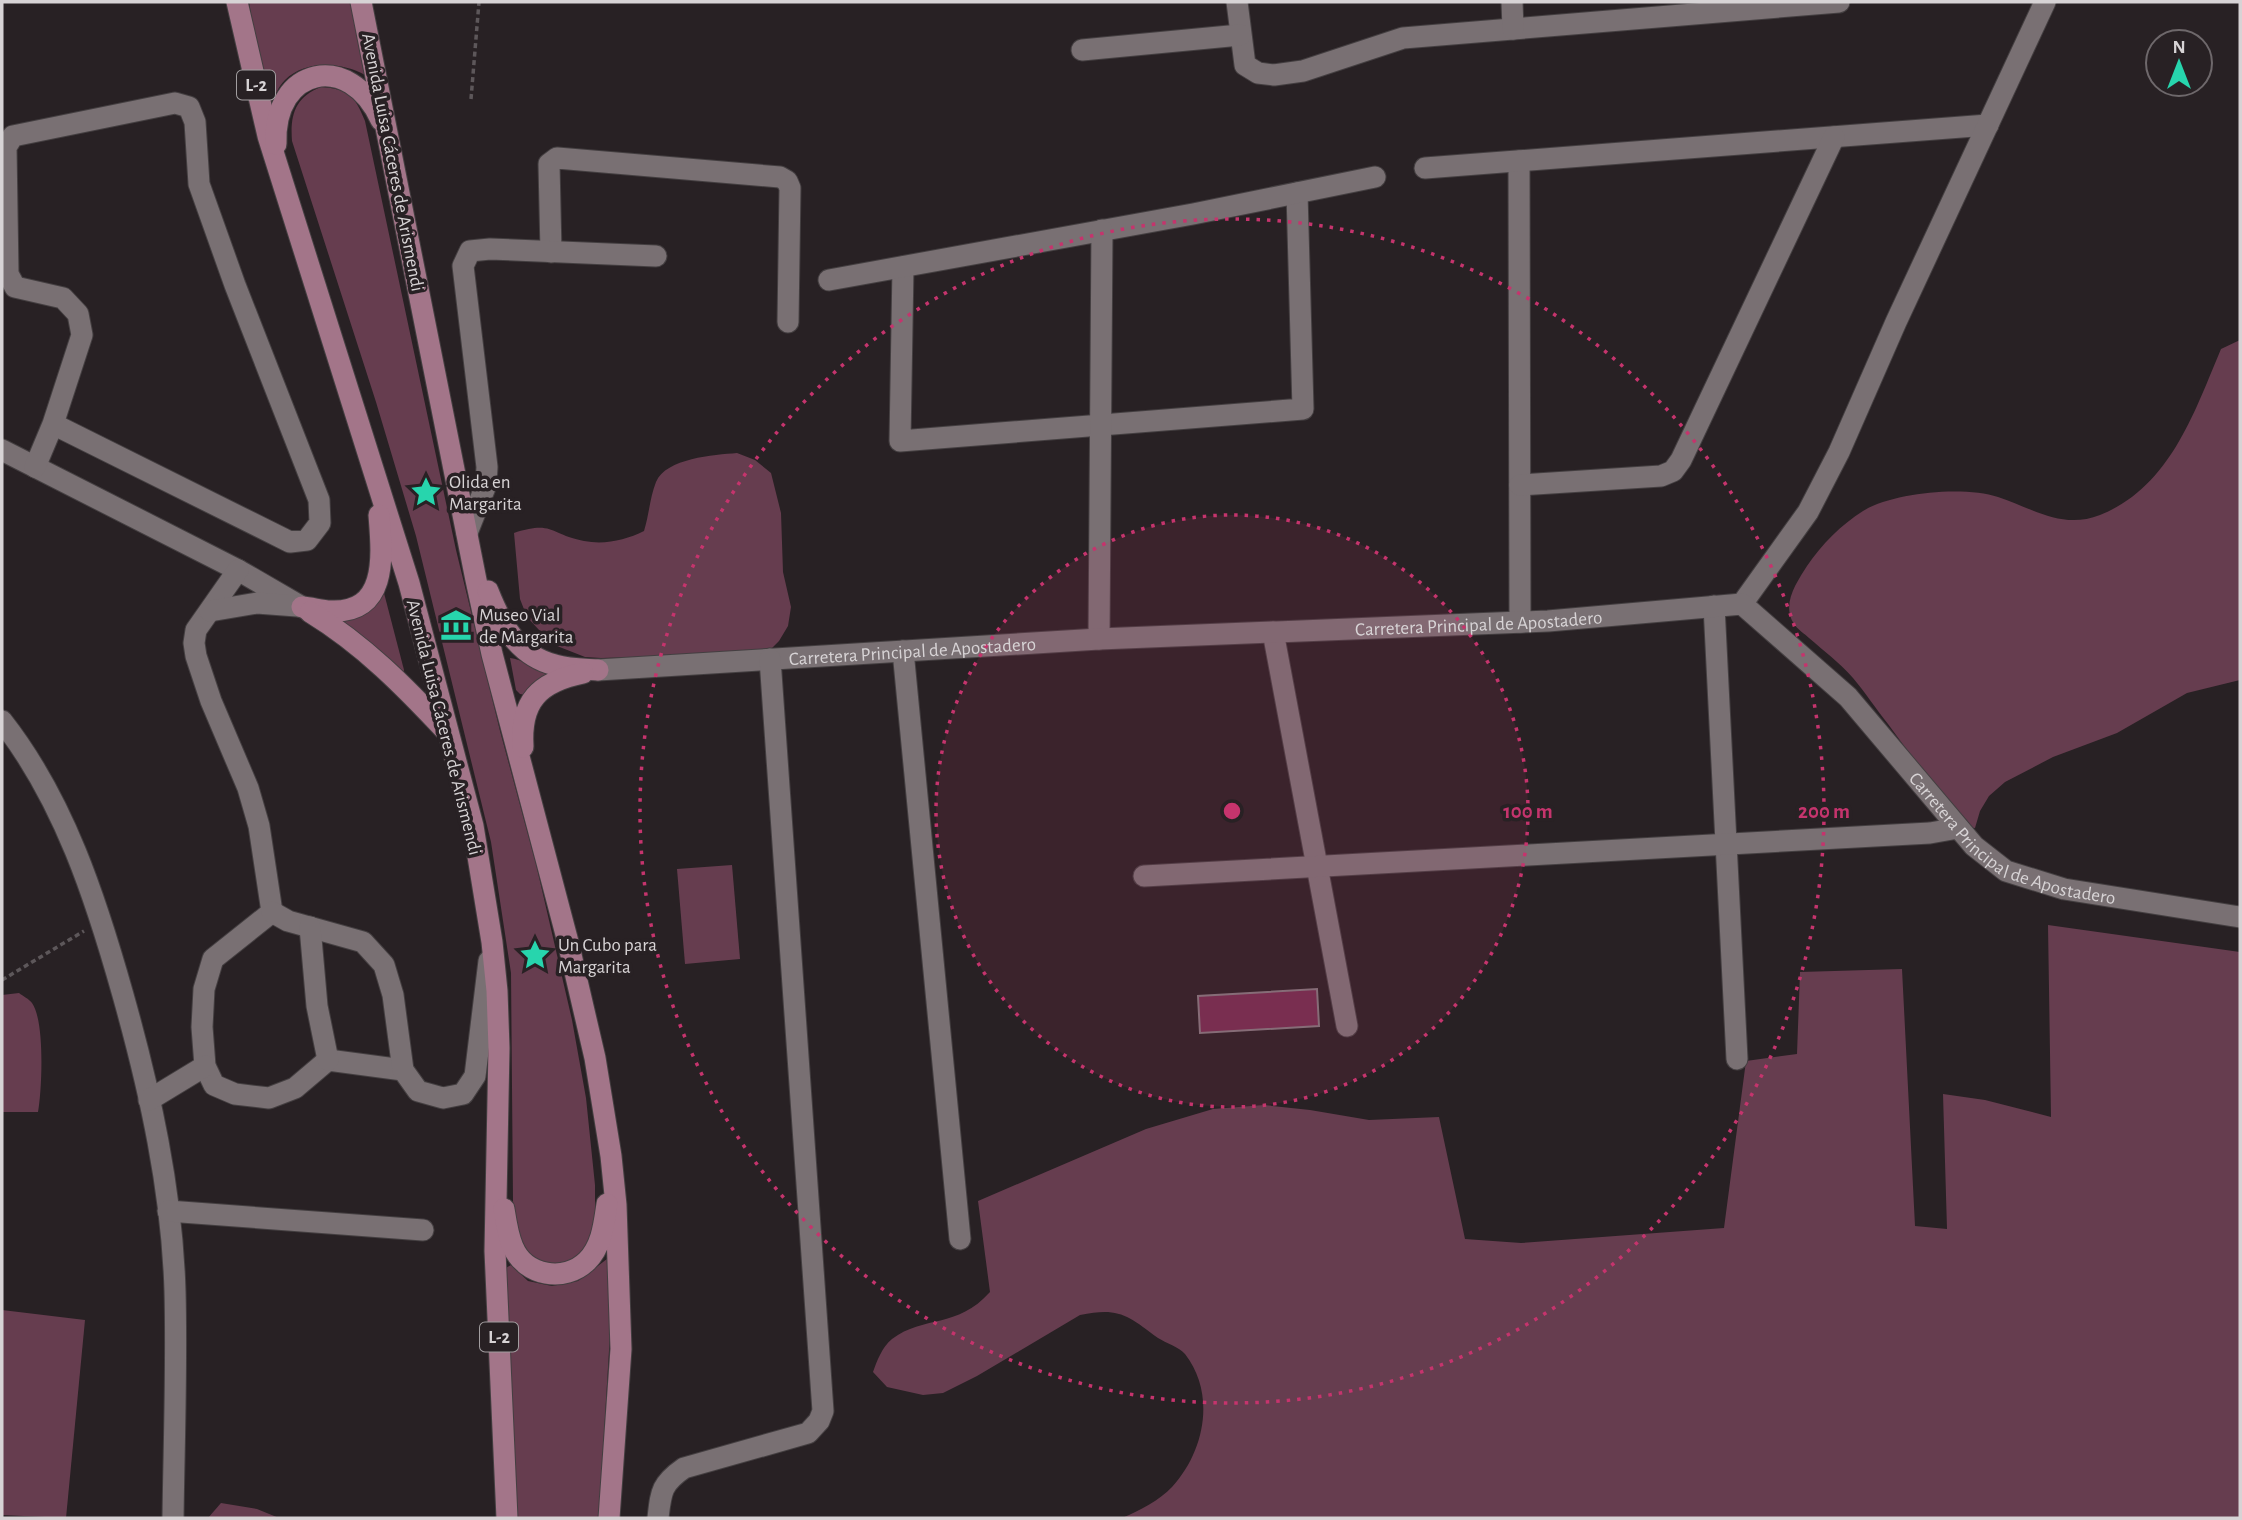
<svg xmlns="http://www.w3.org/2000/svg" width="2242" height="1520" viewBox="0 0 2242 1520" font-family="'Alegreya Sans',sans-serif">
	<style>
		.green { fill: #663d4f }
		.building { fill: #6f2e4d; stroke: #7e7579; stroke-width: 2 }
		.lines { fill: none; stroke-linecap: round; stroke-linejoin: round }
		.minor-casing { stroke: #443f41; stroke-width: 23 }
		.major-casing { stroke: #443f41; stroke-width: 23 }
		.path { stroke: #5d575a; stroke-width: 3.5; stroke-dasharray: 5 3.5; stroke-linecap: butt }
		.minor { stroke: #797073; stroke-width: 21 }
		.major { stroke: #a37589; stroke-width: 21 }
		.ring { fill: none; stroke: #c5346d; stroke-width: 3.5; stroke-dasharray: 3.5 7 }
		.labels { text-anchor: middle; stroke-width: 7; stroke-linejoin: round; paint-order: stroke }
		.shield { fill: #282124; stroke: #a29ea0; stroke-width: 2 }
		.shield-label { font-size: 18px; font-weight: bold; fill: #d7d3d5 }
		.street-label { font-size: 19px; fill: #d7d3d5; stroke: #282124 }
		.poi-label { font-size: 19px; fill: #d7d3d5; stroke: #282124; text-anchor: start }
		.centre { fill: #c5346d; stroke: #282124; stroke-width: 3.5 }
		.ring-label { font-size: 21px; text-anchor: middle; font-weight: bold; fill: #c5346d; stroke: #282124; stroke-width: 7; stroke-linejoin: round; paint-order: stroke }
	</style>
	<rect width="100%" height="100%" fill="#282124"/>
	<g class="green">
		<path d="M249,2h103l13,73c-23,-13 -60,-15 -80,5 -7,7 -10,16 -15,24l-9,-30z"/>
		<path d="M321,87c28,2 34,9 44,34l91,429 44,181 36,133 36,156 14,78 9,87v33l-5,26 -15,16 -24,6 -24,-11 -12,-29 -2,-25 -2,-228 -20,-131 -75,-306 -40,-134 -84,-261c-2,-26 3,-44 29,-54z"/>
		<path d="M2240,340v340l-53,13 -70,40 -64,24 -48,25 -16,14 -9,15 -5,17 -13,-1c-24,-35 -49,-69 -74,-103 -12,-15 -23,-32 -35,-46 -13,-15 -29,-27 -44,-40 -4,-4 -12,-9 -15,-14 -13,-20 3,-42 13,-58 14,-21 35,-42 56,-55 31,-19 101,-25 135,-14 34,11 64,33 102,18 70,-28 94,-102 121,-166z"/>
		<path d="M737,453l18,7 16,13 10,40 2,59 8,35 -3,19 -9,15 -13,13 -165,4 -16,-1 -33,-13 -25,-27 -7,-18 -6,-66c40,-13 36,2 70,8 21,4 42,-1 60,-10 5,-16 6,-34 12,-49 10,-24 58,-27 81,-29z"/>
		<path d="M384,593l20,77 -1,4 -69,-53z"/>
		<path d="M510,658c11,1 28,11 42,15l-26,22 -6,-1 -4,-4z"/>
		<path d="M732,865l8,94 -55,5 -8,-95z"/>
		<path d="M2048,925l192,27v566h-1118c17,-7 38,-18 50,-31 33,-36 44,-93 13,-133 -6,-7 -19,-11 -27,-16 -31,-23 -39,-31 -78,-23l-103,61 -34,17 -20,2 -36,-8 -14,-15c4,-11 9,-25 19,-33 32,-24 65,-10 98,-47l-12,-91 168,-72 67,-20 51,-4 46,5 59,10 70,-3 26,122 56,4 203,-15 22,-167 51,-7 3,-82 102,-3 13,257 32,3 -4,-135 42,6 66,17z"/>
		<path d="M19,993c4,3 10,6 13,10 13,18 10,87 6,109h-36v-117z"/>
		<path d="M607,1259l2,1 1,74 -11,184h-82l-11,-250 5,-3 17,16 24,5 26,-5z"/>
		<path d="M2,1310l83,10 -19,198 -64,-3z"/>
		<path d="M221,1503l36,6 22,9h-71z"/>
	</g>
	<path class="building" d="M1317,989l2,37 -119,7 -2,-37z"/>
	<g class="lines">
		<defs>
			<g id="minor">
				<path d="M1237,2l8,63 13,8 16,2 29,-4 100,-33 436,-36"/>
				<path d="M1512,2l1,27"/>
				<path d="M1082,50l158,-15"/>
				<path d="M1519,161l1,461"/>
				<path d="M1425,168l563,-43"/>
				<path d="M551,252l-2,-88 8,-6 223,19 7,4 3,7 -2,134"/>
				<path d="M903,267l-3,174 403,-32 -6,-216"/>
				<path d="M829,280l364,-66 182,-37"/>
				<path d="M2,450l236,120 64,37"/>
				<path d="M35,467l18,-43 29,-89 -4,-21 -15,-16 -48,-11 -7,-13 -2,-127 7,-11 162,-33 14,4 6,15 4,62 36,101 84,215 1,23 -13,17 -17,2 -237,-118"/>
				<path d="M1520,485l141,-9 12,-5 8,-11 153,-323"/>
				<path d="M467,533l19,-48 1,-18 -24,-201 7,-15 20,-2 166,7"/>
				<path d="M238,570l-42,60 -2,13 2,13 15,45 37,87 11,38 13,86 -59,47 -9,30 -2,38 3,39 9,19 21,9 34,4 26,-10 33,-28 75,10"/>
				<path d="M1742,604l66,-92 31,-60 57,-130 149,-320"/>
				<path d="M1714,606l23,453"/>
				<path d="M210,611l47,-8 40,3"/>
				<path d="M1273,632l74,394"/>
				<path d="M1099,639l3,-409"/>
				<path d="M903,651l57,588"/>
				<path id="s1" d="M598,670l501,-31 449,-18 194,-17 106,93 126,149 32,25 58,18 176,28"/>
				<path d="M2,721c62,79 94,178 121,274 27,96 49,196 52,296 2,76 -1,152 -2,227"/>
				<path d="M1144,876l786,-43 28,-5"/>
				<path d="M272,912l16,9 75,21 21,23 9,30 10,75 15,21 25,7 20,-4 12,-18 14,-115"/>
				<path d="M310,927l7,79 11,54"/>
				<path d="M149,1100l56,-34"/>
				<path d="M168,1211l255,19"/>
				<path d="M658,1518c3,-26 3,-34 26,-50l124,-35 11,-12 4,-10 -53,-752"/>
			</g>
			<g id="major">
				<path d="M237,2l31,134 141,447 64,243 19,116 5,49 2,57 -4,203 12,267"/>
				<path d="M361,2l115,578 16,74 76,288 27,116 16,98 5,49 5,144 -12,169"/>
				<path d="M276,144c-3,-78 74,-93 105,-24"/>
				<path d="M488,591c13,33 30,65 67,74 13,4 29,4 43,5"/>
				<path d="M302,607c9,1 19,3 28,4 59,3 52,-57 49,-96"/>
				<path d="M310,612c54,33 95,75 138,121"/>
				<path d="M523,747c-3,-46 16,-65 60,-74"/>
				<path d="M504,1209c2,13 4,27 9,38 12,29 52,36 74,14 15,-15 17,-37 20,-57"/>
			</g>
		</defs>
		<use href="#minor" class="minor-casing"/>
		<use href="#major" class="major-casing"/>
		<g class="path">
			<path d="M471,99l8,-97"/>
			<path d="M2,980l82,-49"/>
		</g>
		<use href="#minor" class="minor"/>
		<use href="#major" class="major"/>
	</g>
	<circle cx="1232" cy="811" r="296" fill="#c5346d" fill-opacity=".12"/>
	<g class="ring">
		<circle cx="1232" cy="811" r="296"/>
		<circle cx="1232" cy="811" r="592"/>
	</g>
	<defs>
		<symbol id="sight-bare" viewBox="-9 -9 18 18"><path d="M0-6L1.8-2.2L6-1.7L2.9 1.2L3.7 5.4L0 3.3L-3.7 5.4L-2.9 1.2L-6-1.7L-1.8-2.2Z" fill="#27d5ad" stroke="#282124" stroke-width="2.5" paint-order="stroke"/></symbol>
		<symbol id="museum-bare" viewBox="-9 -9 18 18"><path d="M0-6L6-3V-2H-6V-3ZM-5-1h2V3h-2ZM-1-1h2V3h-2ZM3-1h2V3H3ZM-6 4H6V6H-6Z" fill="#27d5ad" stroke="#282124" stroke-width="2.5" paint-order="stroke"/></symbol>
	</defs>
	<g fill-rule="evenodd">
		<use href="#sight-bare" x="404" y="470" width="44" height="44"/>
		<use href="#museum-bare" x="434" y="603" width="44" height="44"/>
		<use href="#sight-bare" x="513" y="933" width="44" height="44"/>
	</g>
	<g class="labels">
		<g class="shield">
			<rect x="237" y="70.5" width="38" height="29" rx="5"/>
			<rect x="480" y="1322.5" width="38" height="29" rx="5"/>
		</g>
		<g class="shield-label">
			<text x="256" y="91">L-2</text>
			<text x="499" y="1343">L-2</text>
		</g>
		<g class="street-label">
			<text transform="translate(394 162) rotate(79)" y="7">Avenida Luisa Cáceres de Arismendi</text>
			<text dy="7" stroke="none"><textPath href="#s1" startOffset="882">Carretera Principal de Apostadero</textPath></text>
			<text dy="7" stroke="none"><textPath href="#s1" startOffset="315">Carretera Principal de Apostadero</textPath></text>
			<text transform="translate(445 727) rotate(76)" y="7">Avenida Luisa Cáceres de Arismendi</text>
			<text dy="7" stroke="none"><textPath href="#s1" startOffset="1512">Carretera Principal de Apostadero</textPath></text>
		</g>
		<g class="poi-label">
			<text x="449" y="488">Olida en<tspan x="449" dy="22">Margarita</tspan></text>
			<text x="479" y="621">Museo Vial<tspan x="479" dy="22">de Margarita</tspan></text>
			<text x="558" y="951">Un Cubo para<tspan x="558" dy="22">Margarita</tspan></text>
		</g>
	</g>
	<circle cx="1232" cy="811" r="10" class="centre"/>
	<g class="ring-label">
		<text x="1528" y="818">100 m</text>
		<text x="1824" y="818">200 m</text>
	</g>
	<rect width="2242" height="1520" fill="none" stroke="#d7d3d5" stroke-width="7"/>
	<g transform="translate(2179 63)"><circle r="33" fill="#282124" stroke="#6e686b" stroke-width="2"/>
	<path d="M0-5L12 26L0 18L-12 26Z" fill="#27d5ad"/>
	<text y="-10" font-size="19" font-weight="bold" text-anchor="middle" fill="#d7d3d5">N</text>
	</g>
</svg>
